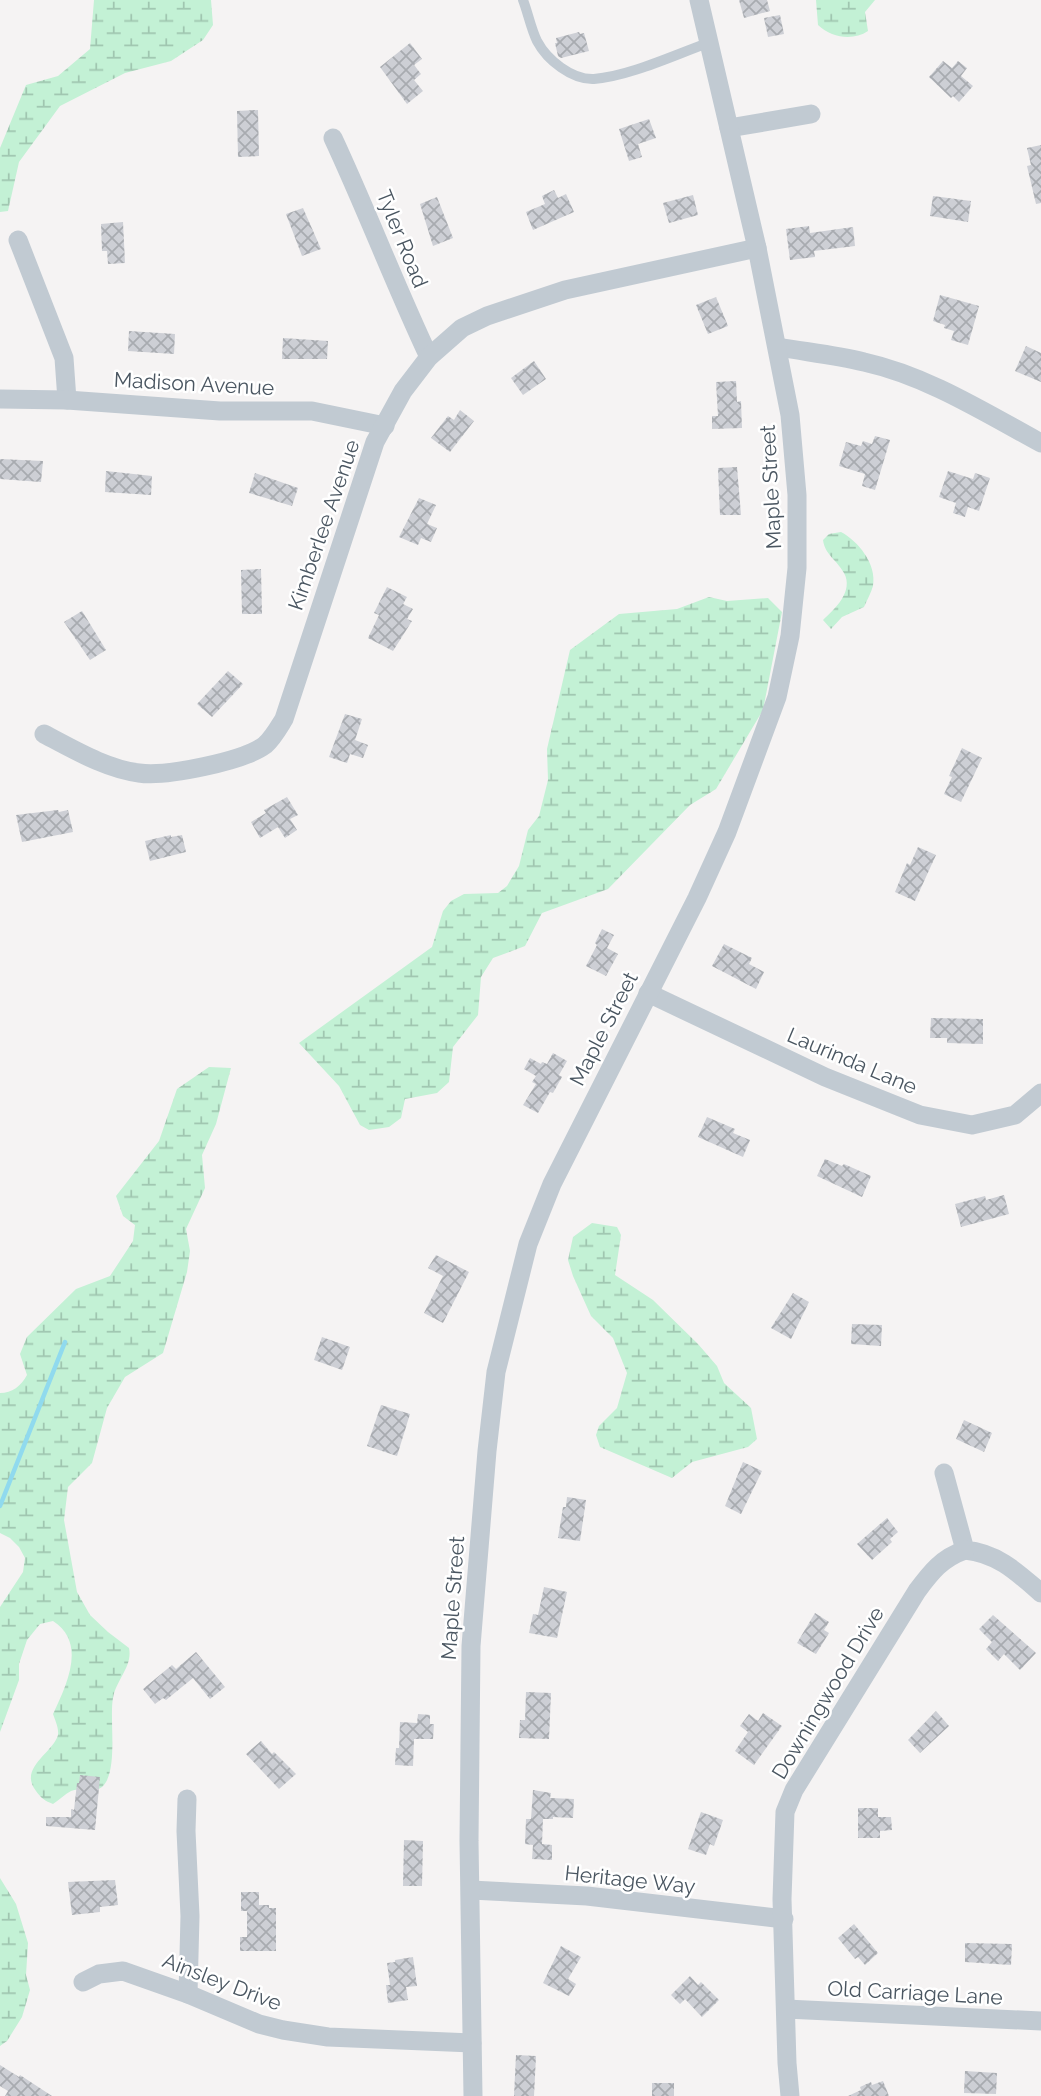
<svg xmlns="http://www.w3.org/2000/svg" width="1041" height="2096" viewBox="0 0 1041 2096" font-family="Raleway,sans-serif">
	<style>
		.wetland { fill: url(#wetland-marsh) }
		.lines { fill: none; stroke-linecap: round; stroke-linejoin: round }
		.stream { stroke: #90daee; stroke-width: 4.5 }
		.building { fill: url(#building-cross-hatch) }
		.lane { stroke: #c1cad2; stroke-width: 10 }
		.street { stroke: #c1cad2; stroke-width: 19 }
		.labels { text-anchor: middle; stroke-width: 5; stroke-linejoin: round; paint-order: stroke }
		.street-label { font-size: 21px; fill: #4a5661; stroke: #fff }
	</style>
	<defs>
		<pattern id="wetland-marsh" width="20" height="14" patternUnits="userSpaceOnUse" patternTransform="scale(1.75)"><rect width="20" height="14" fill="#c3f1d5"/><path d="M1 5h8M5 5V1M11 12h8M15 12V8" fill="none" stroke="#a0c6b0"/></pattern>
		<pattern id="building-cross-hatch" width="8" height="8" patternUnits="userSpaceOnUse" patternTransform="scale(1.75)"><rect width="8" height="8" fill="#cdcfd5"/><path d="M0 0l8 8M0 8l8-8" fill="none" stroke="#a8abb0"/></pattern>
	</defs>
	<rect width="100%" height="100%" fill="#f5f3f3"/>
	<g class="wetland">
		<path d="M94,0h117l2,25 -10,15 -32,21 -46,12 -65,33 -41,56 -11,49 -8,1v-64l26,-63 32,-9 32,-27z"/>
		<path d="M816,0h59l-10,12 3,19c-15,10 -36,7 -50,-6z"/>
		<path d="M841,532c17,9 36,32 32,54 -2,7 -6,14 -9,21l-22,10 -11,12 -8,-9c12,-11 31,-29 21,-47 -7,-13 -19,-18 -21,-33l6,-6z"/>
		<path d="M709,597l18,4 41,-3 14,14 -19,98 -47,79 -26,16 -82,84 -66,24 -17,33 -32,12 -12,19 -3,38 -25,32 -4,35 -12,11 -32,6 -4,19 -12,9 -20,3 -9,-5 -21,-39 -40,-43 133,-96 11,-36 8,-10 13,-7 34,-1 9,-7 12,-20 9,-36 11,-14 9,-36 -1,-31 23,-99 49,-36 58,-5z"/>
		<path d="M209,1067l22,1 -15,56 -14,31 3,33 -19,41 4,22 -3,21 -24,81 -38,24 -18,31 -15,55 -24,24 -4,33 13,72 13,23 18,17 21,16c4,18 -13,32 -16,50 -4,21 6,74 -11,89 -10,8 -21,0 -31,4 -6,3 -12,9 -18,13 -8,-3 -12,-6 -17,-13 -18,-23 17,-38 22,-56 1,-7 -3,-15 -5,-21 14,-30 34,-71 0,-93l-13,3 -13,16 -8,24v16l-19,52v-125l23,-35 2,-14 -6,-11 -9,-9 -10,-5v-140c12,0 21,-7 27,-18l-7,-21 7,-17 49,-48 34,-13 23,-35 2,-16 -12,-9 -7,-20 43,-55 18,-52z"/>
		<path d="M592,1223l25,4 4,8 -6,40 38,25 45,44 19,22 7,17 27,25 6,31 -9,8 -56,15 -20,16 -72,-31 -4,-12 3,-9 18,-18 10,-35 -14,-35 -22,-22 -18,-40 -5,-16 5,-23z"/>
		<path d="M0,1878l16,26 12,39 -2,32 4,15 -8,27 -15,24 -7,5z"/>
	</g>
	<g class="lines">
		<path class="stream" d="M0,1506l65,-164"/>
	</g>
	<g class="building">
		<path d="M739,0h28l3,11 -26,7z"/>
		<path d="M780,15l4,19 -16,3 -4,-19z"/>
		<path d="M579,32l1,2 4,-1 5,18 -28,7 -3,-2 -3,-13h2l-1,-5z"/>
		<path d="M410,43l12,16 -8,6 7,9 -7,6 9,11 -16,13 -27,-37z"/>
		<path d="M943,61l9,7 6,-7 9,7 -6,8 12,10 -14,16 -6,-6 -2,2 -22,-21z"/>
		<path d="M258,110l1,46 -21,1 -1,-46z"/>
		<path d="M649,119l7,19 -18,6 4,13 -13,4 -10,-32z"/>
		<path d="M1041,145v58l-5,1 -9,-38 4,-1 -4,-17z"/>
		<path d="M554,190l4,8 8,-4 8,18 -41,18 -7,-18 19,-8 -3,-8z"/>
		<path d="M693,195l5,20 -29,8 -6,-20z"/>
		<path d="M933,196l38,5 -3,21 -38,-6z"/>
		<path d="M437,197l16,41 -20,8 -13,-42z"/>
		<path d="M303,208l18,41 -19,7 -16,-42z"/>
		<path d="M123,222l2,41 -17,1 -1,-13h-5l-1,-27z"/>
		<path d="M809,226l1,7 43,-6 2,19 -41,5 1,6 -25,3 -4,-31z"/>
		<path d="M940,295l39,11 -11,39 -17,-5 3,-9 -10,-3 1,-3 -12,-4z"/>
		<path d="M716,297l12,29 -20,8 -12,-29z"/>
		<path d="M129,331l46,3 -1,20 -46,-3z"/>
		<path d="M283,338l45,3 -1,18h-45z"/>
		<path d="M1026,346l15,7v29l-26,-11z"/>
		<path d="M534,361l12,18 -23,16 -12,-17z"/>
		<path d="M736,381l1,21 4,-1 1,27 -30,1v-13h6l-2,-34z"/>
		<path d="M460,410l14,11 -24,31 -19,-14 17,-22 6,4z"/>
		<path d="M875,436l15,4 -15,50 -13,-4 3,-12 -26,-8 7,-24 15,4 2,-5 9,3z"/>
		<path d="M0,459l43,2 -2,21 -41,-3z"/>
		<path d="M737,467l4,48h-21l-2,-47z"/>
		<path d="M106,471l46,5 -1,19 -46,-3z"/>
		<path d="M948,471l25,8 2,-6 15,5 -11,33 -11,-4 -3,10 -12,-4 3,-10 -17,-6z"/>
		<path d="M255,473l43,15 -6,18 -43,-13z"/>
		<path d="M419,498l17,7 -9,19 10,4 -6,14 -10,-4 -3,7 -19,-8z"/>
		<path d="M261,569l1,45h-20l-1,-44z"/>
		<path d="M387,587l20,10 -4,7 10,5 -6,10 5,2 -19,30 -25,-13 11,-23 -5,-2z"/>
		<path d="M82,611l24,39 -16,10 -26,-38z"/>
		<path d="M228,671l15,13 -31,33 -15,-13z"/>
		<path d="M345,714l17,5 -7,21 13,5 -5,13 -13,-4 -3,9 -18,-6z"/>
		<path d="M962,748l20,10 -21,44 -17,-8 8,-17 -3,-1z"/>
		<path d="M287,797l11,18 -8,4 7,11 -12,8 -7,-11 -18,11 -9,-16 15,-9 -2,-3z"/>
		<path d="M58,810l1,2 9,-2 5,22 -51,10 -6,-27z"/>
		<path d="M171,835v2l11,-2 4,17 -36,9 -5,-20z"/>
		<path d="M918,847l18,8 -21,46 -20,-9 12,-29 3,2z"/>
		<path d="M602,929l12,6 -7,13 11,6 -12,22 -20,-10 11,-21 -2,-2z"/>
		<path d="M724,944l28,14 -3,6 15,8 -8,17 -44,-23z"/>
		<path d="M931,1018l52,1v25l-36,-1v-5h-17z"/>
		<path d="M553,1053l14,8 -8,14 3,2 -9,16 -3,-1 -12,21 -15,-8 13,-21 -4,-2 4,-6 -12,-7 6,-11 11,6 1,-2 5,2z"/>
		<path d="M707,1117l28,12 -2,4 17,7 -7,17 -45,-20z"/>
		<path d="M825,1159l17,7 2,-2 27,12 -9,21 -45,-21z"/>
		<path d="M1004,1195l5,19 -48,13 -6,-23 30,-8 1,4z"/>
		<path d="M436,1255l33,17 -26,51 -19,-10 19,-37 -15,-8z"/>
		<path d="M793,1293l16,9 -18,37 -20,-11z"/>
		<path d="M852,1324l30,1 -1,21 -30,-2z"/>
		<path d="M322,1337l28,10 -8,23 -28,-10z"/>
		<path d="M381,1405l29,9 -13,42 -30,-10z"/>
		<path d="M964,1420l28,13 -8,19 -28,-13z"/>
		<path d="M743,1462l19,9 -21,43 -16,-8z"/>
		<path d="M567,1497l19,3 -6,41 -22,-3 5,-31h3z"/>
		<path d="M887,1518l11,14 -8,7 2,3 -20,18 -15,-16z"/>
		<path d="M544,1587l23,5 -10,46 -28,-5 4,-19 5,1z"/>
		<path d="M815,1613l14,9 -5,8 5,3 -13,21 -19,-11z"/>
		<path d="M993,1615l43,38 -16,17 -16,-16 -6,7 -12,-12 6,-7 -13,-13z"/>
		<path d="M196,1652l29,35 -15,12 -17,-21 -27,22 -3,-2 -8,6 -12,-15 29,-24 4,4z"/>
		<path d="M526,1692l25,1 -2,46 -30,-1 1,-18h5z"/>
		<path d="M936,1711l13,15 -29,27 -12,-13z"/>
		<path d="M763,1713l19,13 -28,39 -19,-14 13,-19 -8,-6 9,-12 9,7z"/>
		<path d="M418,1714l12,1v9h4l-1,15h-19l-1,27 -18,-1 1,-17h3l1,-26 17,1z"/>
		<path d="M261,1741l11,13 2,-2 22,22 -17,15 -33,-35z"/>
		<path d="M80,1775l20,2 -5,53 -49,-4v-9h25v-8l3,1 3,-27h2z"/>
		<path d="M533,1790l18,3 -1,5 24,1 -1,19 -20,-1v2h-10l-1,25 10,1v15l-20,-1 1,-14 -8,-1 1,-25h5z"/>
		<path d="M858,1808h20v9h13l1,13 -12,1v7h-22z"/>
		<path d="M701,1812l22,8 -9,26 -4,-2 -4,11 -18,-6z"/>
		<path d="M404,1840l19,1 -1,45h-19z"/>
		<path d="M115,1880l3,25 -18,2v5l-28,3 -4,-33z"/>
		<path d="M241,1892h18v13h10v3h7v43h-36v-14h7v-26h-6z"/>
		<path d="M854,1924l24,29 -13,12 -7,-8 -3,2 -17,-21z"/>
		<path d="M965,1943l47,1 -1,21 -46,-3z"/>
		<path d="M561,1946l20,11 -13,22 8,5 -7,12 -26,-13z"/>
		<path d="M413,1957l4,29 -11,1 2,13 -20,3 -2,-18h4l-3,-22 8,-1v-2z"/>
		<path d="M690,1976l8,9 3,-3 18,18 -17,17 -17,-18 -5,5 -9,-9z"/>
		<path d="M516,2055l20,1 -2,40h-20z"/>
		<path d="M0,2065l19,12 1,-2 32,21h-47l3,-5 -8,-5z"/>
		<path d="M965,2071l32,2 -1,21 -32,-1z"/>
		<path d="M883,2081l6,15h-41l13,-6 -1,-3 11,-5 1,3z"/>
		<rect x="652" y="2083" width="22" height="13"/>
	</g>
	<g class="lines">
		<path class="lane" d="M523,0c5,13 8,29 14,41 10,19 35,39 57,38 36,-3 80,-24 114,-36"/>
		<g class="street">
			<path d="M729,128l82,-14"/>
			<path d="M333,138c34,73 62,147 96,219"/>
			<path d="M18,240l46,118 3,42"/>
			<path d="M778,347c28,5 58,8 86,15 63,14 120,50 177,81"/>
			<path d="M0,399l67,1 153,11h92l73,15"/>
			<path d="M44,734c29,15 62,35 95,39 27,4 105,-12 126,-28 8,-7 14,-18 19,-26l91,-277 28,-51 26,-34 33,-29 25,-12 78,-26 192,-42"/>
			<path d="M648,993l177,84 95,38 52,10 43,-10 26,-22"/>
			<path d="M944,1473l21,77c32,3 52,22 76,43"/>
			<path d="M187,1799l-1,32 4,85 -2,78"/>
			<path d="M471,1890l116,6 197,23"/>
			<path d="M83,1982l16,-8 24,-3 65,23 71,30 24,6 45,7 144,6"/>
			<path d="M786,2009l255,12"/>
			<path d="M473,2096l-4,-255 2,-195 16,-195 9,-79 32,-128 24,-60 145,-286 30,-66 50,-135 13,-61 7,-68v-73l-7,-80 -33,-167 -58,-248"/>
			<path d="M790,2096l-3,-33 -5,-164 3,-87 9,-22 123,-199c14,-19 25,-33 48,-41"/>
		</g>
	</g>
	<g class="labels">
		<g class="street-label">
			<text transform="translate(402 239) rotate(68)" y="7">Tyler Road</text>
			<text transform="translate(194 384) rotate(3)" y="7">Madison Avenue</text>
			<text transform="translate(771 487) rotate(-93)" y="7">Maple Street</text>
			<text transform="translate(324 525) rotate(-71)" y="7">Kimberlee Avenue</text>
			<text transform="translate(604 1029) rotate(-63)" y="7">Maple Street</text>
			<text transform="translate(852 1061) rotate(23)" y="7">Laurinda Lane</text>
			<text transform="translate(453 1598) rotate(-86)" y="7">Maple Street</text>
			<text transform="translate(828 1693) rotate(-59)" y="7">Downingwood Drive</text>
			<text transform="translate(630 1880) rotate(6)" y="7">Heritage Way</text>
			<text transform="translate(222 1982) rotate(21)" y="7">Ainsley Drive</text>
			<text transform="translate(915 1993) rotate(3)" y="7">Old Carriage Lane</text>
		</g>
	</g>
</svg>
